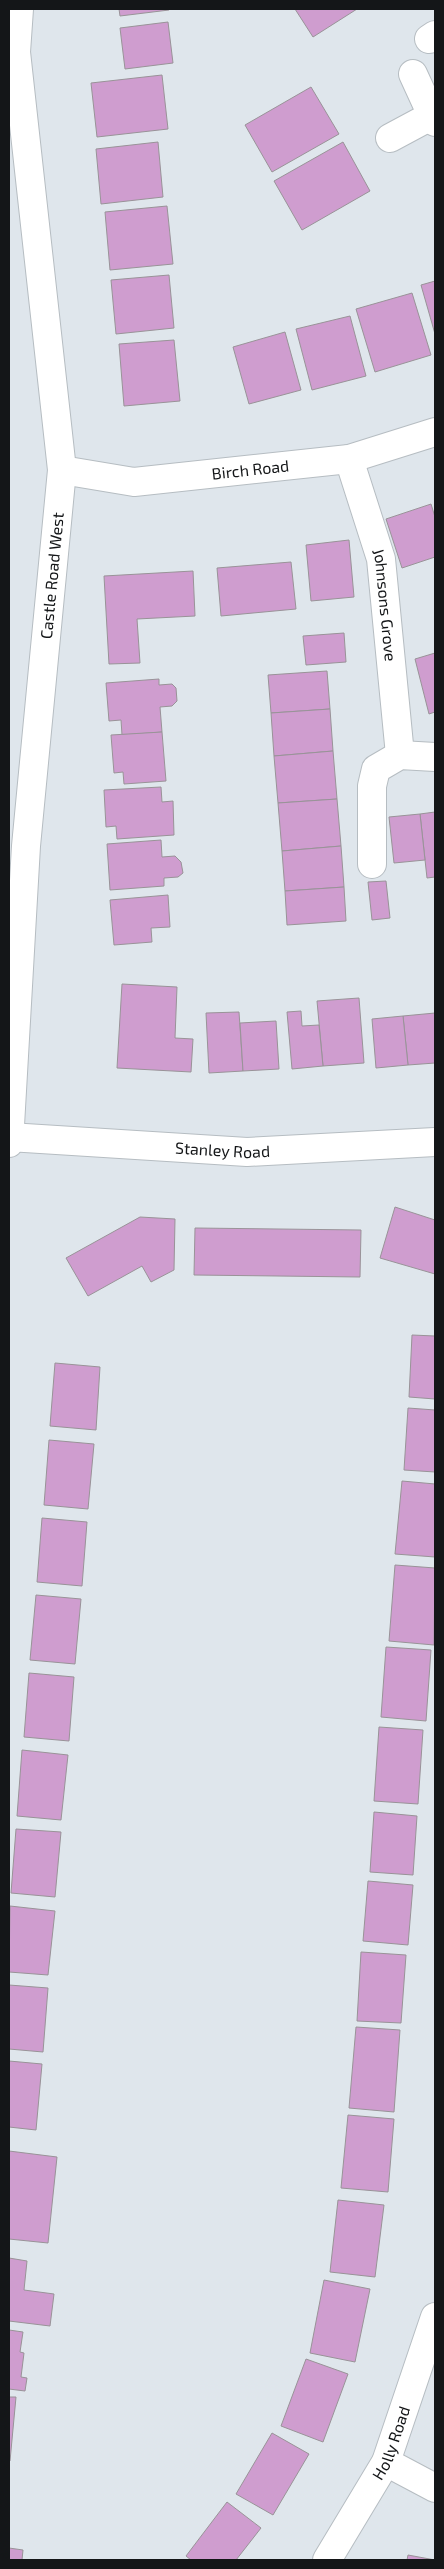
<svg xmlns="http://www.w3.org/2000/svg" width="444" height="2569" viewBox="0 0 444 2569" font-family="'Exo 2',sans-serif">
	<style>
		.building { fill: #cf9dcf; stroke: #999398 }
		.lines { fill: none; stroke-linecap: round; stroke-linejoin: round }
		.minor-casing { stroke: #b6bdc2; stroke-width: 30 }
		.minor { stroke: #fff; stroke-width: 28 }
		.labels { text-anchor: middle; stroke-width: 4.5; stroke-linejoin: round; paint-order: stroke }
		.street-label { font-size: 16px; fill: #141618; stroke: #edf3f9 }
	</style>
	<rect width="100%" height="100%" fill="#dfe6ec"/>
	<g class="building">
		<path d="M119,9h50v1l-49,6z"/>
		<path d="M295,9h62l-44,28z"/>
		<path d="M168,22l5,41 -48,6 -5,-41z"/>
		<path d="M162,75l6,54 -71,8 -6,-54z"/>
		<path d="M311,87l28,47 -67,38 -27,-47z"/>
		<path d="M158,142l5,55 -62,7 -5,-55z"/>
		<path d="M343,142l27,49 -68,39 -28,-49z"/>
		<path d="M167,206l6,58 -63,6 -5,-58z"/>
		<path d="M169,275l5,53 -58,6 -5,-54z"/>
		<path d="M435,281v53l-14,-49z"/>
		<path d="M412,293l19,62 -56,17 -19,-63z"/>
		<path d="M350,316l16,60 -54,14 -16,-61z"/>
		<path d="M285,332l16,58 -52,14 -16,-57z"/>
		<path d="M174,340l6,61 -56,5 -5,-62z"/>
		<path d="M431,504l4,13v40l-33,11 -16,-49z"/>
		<path d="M349,540l5,57 -43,4 -5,-56z"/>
		<path d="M291,562l5,47 -75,7 -4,-48z"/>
		<path d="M193,571l2,45 -58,3 3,44 -31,1 -5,-88z"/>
		<path d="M344,633l2,29 -40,3 -3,-29z"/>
		<path d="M435,653v59l-6,2 -14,-55z"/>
		<path d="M327,671l3,38 -59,4 -3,-38z"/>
		<path d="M159,679v6l13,-1 4,4 1,13 -5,5 -12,1 2,25 -40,3 -1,-15 -12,1 -3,-38z"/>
		<path d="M330,709l3,42 -59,5 -3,-43z"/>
		<path d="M162,732l4,49 -42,3 -1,-12 -9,1 -3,-38z"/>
		<path d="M333,751l4,48 -59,4 -4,-47z"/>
		<path d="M161,787l1,15 11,-1 1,34 -57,4 -1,-13 -10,1 -2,-37z"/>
		<path d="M337,799l4,47 -59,5 -4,-48z"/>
		<path d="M435,812v65l-8,1 -7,-64z"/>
		<path d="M420,814l5,46 -31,3 -5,-46z"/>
		<path d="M161,840l1,17 13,-1 6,6 2,11 -5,4 -14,1v8l-54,4 -3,-46z"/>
		<path d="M341,846l3,41 -59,4 -3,-40z"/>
		<path d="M386,881l4,37 -18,2 -4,-38z"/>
		<path d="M344,887l2,34 -59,4 -2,-34z"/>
		<path d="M168,895l2,32 -19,1 1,14 -38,3 -4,-45z"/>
		<path d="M122,984l55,3 -2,51 18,1 -2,33 -74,-4z"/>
		<path d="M359,998l5,65 -41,3 -6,-65z"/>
		<path d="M301,1011l1,15 17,-1 4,41 -31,3 -5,-57z"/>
		<path d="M239,1012l4,59 -34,2 -3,-60z"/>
		<path d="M435,1013v50l-27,2 -5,-49z"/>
		<path d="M403,1016l5,49 -32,3 -4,-49z"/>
		<path d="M276,1021l3,48 -36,2 -3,-48z"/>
		<path d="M395,1207l40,13v54l-55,-16z"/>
		<path d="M140,1217l35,2 -1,51 -23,12 -9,-16 -54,30 -22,-38z"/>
		<path d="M195,1228l166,2 -1,47 -166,-2z"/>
		<path d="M412,1335l23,1v63l-26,-2z"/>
		<path d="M55,1363l45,4 -4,63 -46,-4z"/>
		<path d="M408,1408l27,2v62l-31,-2z"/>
		<path d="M49,1440l45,4 -6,65 -44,-4z"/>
		<path d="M402,1481l33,3v73l-40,-3z"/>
		<path d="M42,1518l45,4 -5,64 -45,-4z"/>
		<path d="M395,1565l40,3 -1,77 -45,-4z"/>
		<path d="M36,1595l45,4 -6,65 -45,-4z"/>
		<path d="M386,1647l45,3 -5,71 -45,-4z"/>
		<path d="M29,1673l45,4 -5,64 -45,-4z"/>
		<path d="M379,1727l44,3 -5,74 -44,-3z"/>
		<path d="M22,1750l46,5 -7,65 -44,-4z"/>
		<path d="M374,1812l43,4 -4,59 -43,-3z"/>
		<path d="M16,1829l45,3 -6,65 -44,-4z"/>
		<path d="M368,1881l45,4 -5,60 -45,-4z"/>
		<path d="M10,1906l45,5 -7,64 -39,-3z"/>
		<path d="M361,1952l45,3 -5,68 -44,-2z"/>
		<path d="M9,1985l39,3 -5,64 -34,-3z"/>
		<path d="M356,2027l44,3 -6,82 -45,-4z"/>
		<path d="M9,2061l33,3 -6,66 -27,-3z"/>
		<path d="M348,2115l46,4 -6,73 -47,-4z"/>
		<path d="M9,2151l48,6 -9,86 -39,-4z"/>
		<path d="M338,2200l46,5 -9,72 -45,-5z"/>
		<path d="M9,2258l18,3 -3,29 30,4 -4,32 -41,-5z"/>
		<path d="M324,2280l46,9 -15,73 -45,-9z"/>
		<path d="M9,2330l14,2 -3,20 4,1 -3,24 6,1 -2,13 -16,-2z"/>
		<path d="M306,2359l42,15 -25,68 -42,-16z"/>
		<path d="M9,2397h7l-6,64h-1z"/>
		<path d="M272,2433l37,21 -36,61 -37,-21z"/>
		<path d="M227,2502l34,26 -25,32h-45l-5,-4z"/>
		<path d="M9,2548l14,2 -1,10h-13z"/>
		<path d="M408,2555l27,5h-28z"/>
	</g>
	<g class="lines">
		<defs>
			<g id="minor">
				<path d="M429,39l6,-4"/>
				<path d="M413,74l22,48"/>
				<path d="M390,138l41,-22"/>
				<path id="s1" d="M349,459l32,100 19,196"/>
				<path id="s2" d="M62,470l72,12 215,-23 86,-27"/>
				<path d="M372,864v-78l4,-17 24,-14 35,2"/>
				<path id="s3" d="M9,1137l238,15 188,-10"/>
				<path id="s4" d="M9,1143l17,-297 36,-376 -46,-418 3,-43"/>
				<path d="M386,2462l49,26"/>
				<path id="s5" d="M327,2560l59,-98 49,-145"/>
			</g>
		</defs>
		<use href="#minor" class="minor-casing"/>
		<use href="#minor" class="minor"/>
	</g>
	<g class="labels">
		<g class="street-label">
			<text dy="6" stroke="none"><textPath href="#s2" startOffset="190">Birch Road</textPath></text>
			<text dy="6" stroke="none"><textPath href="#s4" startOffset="569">Castle Road West</textPath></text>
			<text dy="6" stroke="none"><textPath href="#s1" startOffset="151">Johnsons Grove</textPath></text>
			<text dy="6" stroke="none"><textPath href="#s3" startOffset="214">Stanley Road</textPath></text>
			<text dy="6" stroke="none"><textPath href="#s5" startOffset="134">Holly Road</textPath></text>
		</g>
	</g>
	<rect width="444" height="2569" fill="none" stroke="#141618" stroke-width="20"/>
</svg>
